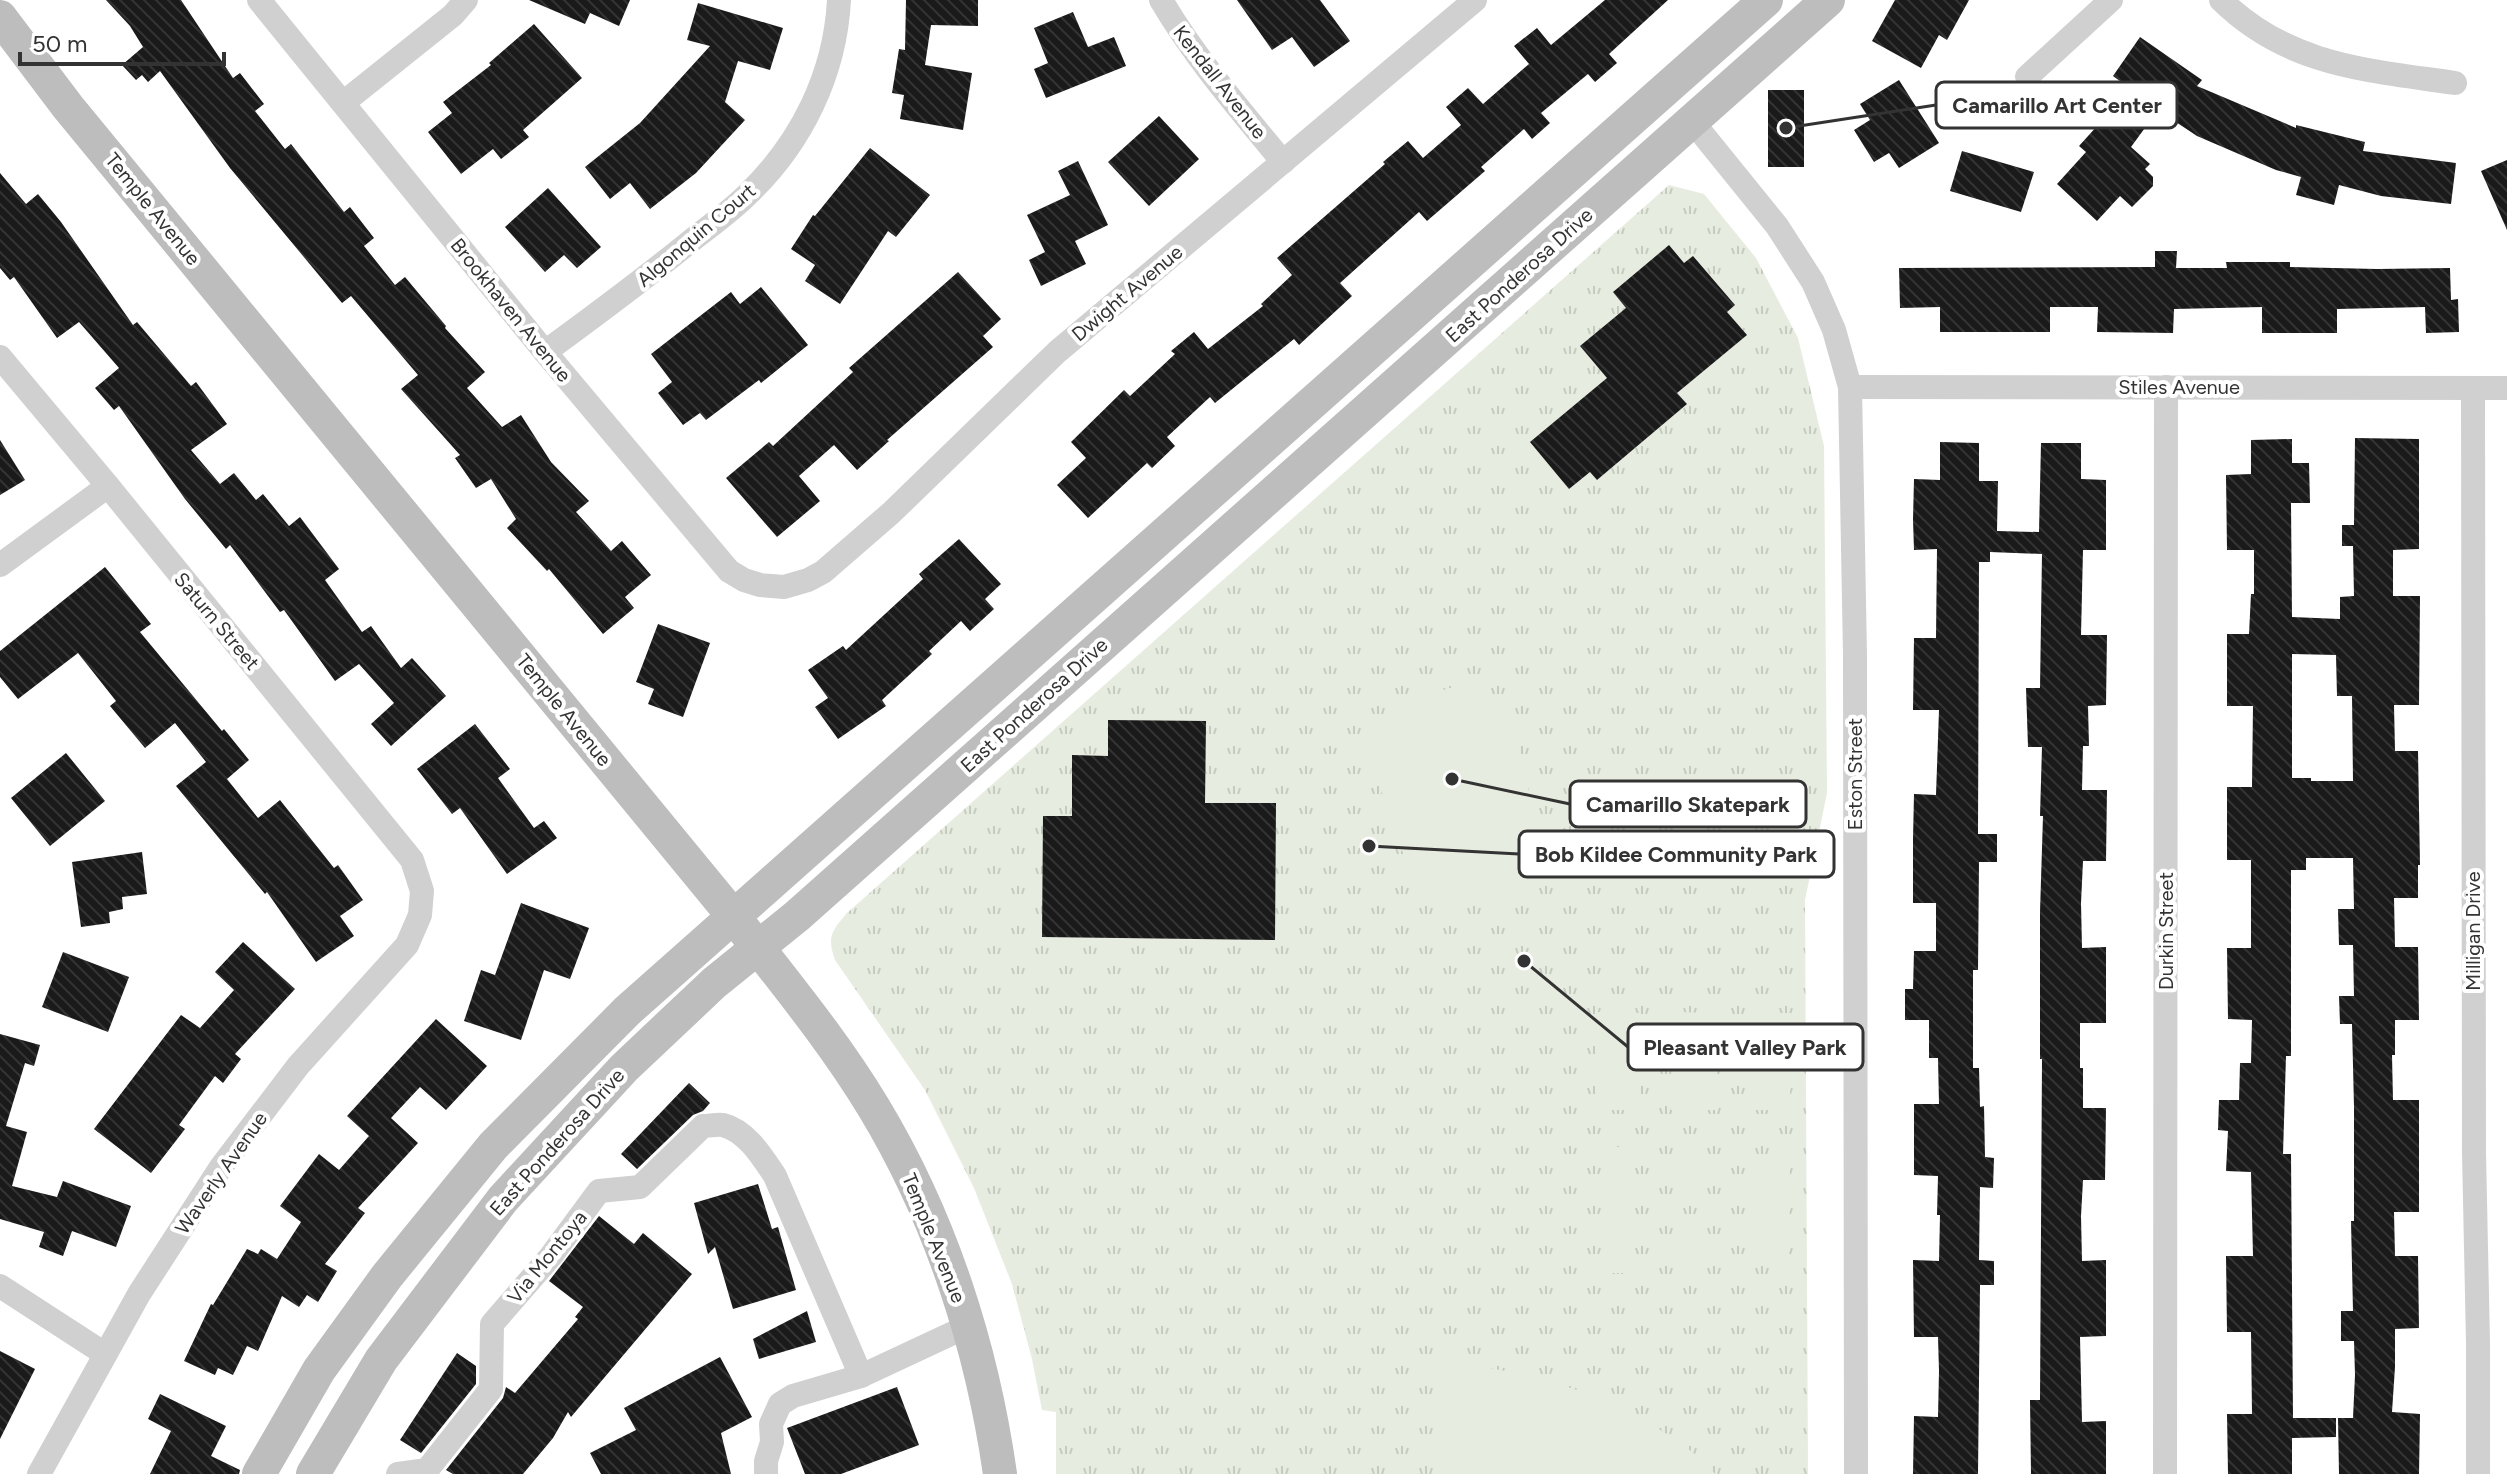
<svg xmlns="http://www.w3.org/2000/svg" width="2507" height="1474" viewBox="0 0 2507 1474" font-family="Figtree,sans-serif">
	<style>
		.park { fill: url(#park-tufts) }
		.garden { fill: #e6ecdf }
		.building { fill: url(#building-back-hatch); fill-rule: evenodd }
		.lines { fill: none; stroke-linecap: round; stroke-linejoin: round }
		.street { stroke: #d0d0d0; stroke-width: 24 }
		.secondary { stroke: #bdbdbd; stroke-width: 34 }
		.labels { text-anchor: middle; stroke-width: 8; stroke-linejoin: round; paint-order: stroke }
		.street-label { font-size: 20px; fill: #333; stroke: #fff }
		.leader { fill: none; stroke: #333; stroke-width: 3 }
		.callout-dot { fill: #333; stroke: #fff; stroke-width: 3 }
		.callout { fill: #fff; stroke: #333; stroke-width: 3 }
		.callout-label { font-size: 22px; text-anchor: middle; font-weight: bold; fill: #333 }
	</style>
	<defs>
		<pattern id="park-tufts" width="24" height="20" patternUnits="userSpaceOnUse" patternTransform="scale(2)"><rect width="24" height="20" fill="#e6ecdf"/><path d="M3 7l-1-3M5 7V3M7 7l1-3M15 17l-1-3M17 17v-4M19 17l1-3" fill="none" stroke="#c6cbc0"/></pattern>
		<pattern id="building-back-hatch" width="6" height="6" patternUnits="userSpaceOnUse" patternTransform="scale(2)"><rect width="6" height="6" fill="#1a1a1a"/><path d="M-1 5l2 2M0 0l6 6M5-1l2 2" fill="none" stroke="#333"/></pattern>
	</defs>
	<rect width="100%" height="100%" fill="#fff"/>
	<path class="park" d="M1669,185l35,9 52,64 42,80 26,108 3,347 -22,107 3,574h-752v-62l-14,-2 -10,-51 -20,-75 -38,-96 -49,-98 -90,-130c-8,-23 -4,-28 12,-47z"/>
	<g class="garden">
		<path d="M1470,683l40,34 22,88 -4,84 -78,22 -52,-65 -28,-94 18,-48z"/>
		<path d="M1597,1012l44,1 -1,97h-44z"/>
		<path d="M1672,1012l44,1 -1,97h-44z"/>
		<path d="M1746,1013h45l-1,97h-44z"/>
		<path d="M1682,1146l24,1 -1,54h-24z"/>
		<path d="M1607,1147h24l-1,54h-24z"/>
		<path d="M1746,1162h44l-1,97 -44,-1z"/>
		<path d="M1606,1219h24l-1,54h-24z"/>
		<rect x="1681" y="1219" width="24" height="55"/>
		<path d="M1433,1358c38,8 79,12 116,23 50,14 134,53 166,93h-282z"/>
	</g>
	<g class="building">
		<path d="M106,0h75l52,78 7,-5 24,31 -9,7 30,38 6,-5 53,68 6,-5 24,31 -10,8 31,39 10,-8 41,49 -1,2 40,44 -18,16 35,39 19,-12 30,47 38,39 -13,11 35,39 11,-10 29,34 -26,22 9,11 -31,26 -54,-65 -2,2 -40,-43 9,-9 -25,-40 -15,9 -21,-30 5,-3 -59,-66 17,-14 -67,-79 -9,7 -112,-135 -70,-97 -12,11 -6,-7 -6,5 -14,-15 21,-18 -13,-21z"/>
		<path d="M529,0h101l-11,26 -29,-13 -5,11z"/>
		<path d="M906,0h72v26l-47,-1 -6,40 47,8 -9,57 -63,-11 4,-24 -12,-2 7,-44 6,1z"/>
		<path d="M1237,0h83l30,41 -36,26 -22,-30 -20,13z"/>
		<path d="M1605,0h63l-59,54 8,9 -22,19 -7,-8 -47,39 9,10 -18,16 -8,-10 -43,38 4,4 -58,50 -8,-9 -79,71 12,13 -53,49 -5,-6 -79,64 -5,-6 -43,40 8,9 -23,22 -5,-5 -59,55 -31,-33 29,-27 -15,-16 53,-52 6,6 45,-42 -4,-3 23,-19 14,17 55,-43 -2,-2 31,-29 -15,-17 108,-94 -2,-2 25,-21 15,17 38,-33 -15,-18 22,-19 15,16 46,-40 -15,-18 23,-18 14,17z"/>
		<path d="M1895,0h74l-22,40 -8,-5 -18,33 -49,-27z"/>
		<path d="M698,3l85,25 -13,42 -32,-9 -13,41 20,18 -49,53 -46,36 -20,-26 -20,16 -25,-32 55,-44 70,-77 -23,-6z"/>
		<path d="M1073,12l15,35 26,-10 12,29 -80,32 -12,-29 14,-6 -14,-35z"/>
		<path d="M534,24l48,54 -59,52 6,7 -28,22 -8,-10 -32,25 -33,-42 24,-19 -9,-11 48,-37 -2,-2z"/>
		<path d="M2140,37l62,43 -5,6 99,42v-3l69,17 -2,9 93,12 -5,41 -70,-8 -42,-11 -5,20 -38,-10 5,-18 -25,-7 -79,-34 -39,-26 -27,37 19,17 -5,5 8,8v9l-21,21 -12,-11 -23,25 -40,-37 29,-32 -7,-6 38,-42 -4,-3 11,-17 -11,-8z"/>
		<path d="M1899,80l40,63 -40,25 -10,-15 -15,9 -20,-32 16,-10 -10,-16z"/>
		<rect x="1768" y="90" width="36" height="77"/>
		<path d="M1159,116l40,43 -50,47 -41,-44z"/>
		<path d="M870,148l60,47 -34,42 -8,-6 -48,73 -35,-23 10,-16 -24,-16 22,-34 2,1z"/>
		<path d="M1962,151l72,21 -13,40 -71,-21z"/>
		<path d="M2507,160v70l-26,-59z"/>
		<path d="M1078,161l30,64 -33,16 11,23 -45,22 -12,-26 16,-8 -18,-37 43,-20 -12,-24z"/>
		<path d="M0,173l26,31 12,-10 23,28 72,103 4,-3 54,64 5,-4 31,42 -36,26 29,34 14,-11 22,27 7,-6 26,32 11,-9 39,52 -14,11 37,52 9,-6 30,42 11,-10 34,38 -55,50 -20,-22 23,-21 -35,-39 -24,17 -51,-71 -4,2 -50,-67 -4,4 -41,-50 -66,-93 -5,4 -19,-22 24,-20 -40,-46 -22,16 -43,-61 -4,3 -10,-12z"/>
		<path d="M548,188l53,59 -24,21 -13,-13 -19,17 -40,-45z"/>
		<path d="M1669,245l15,18 9,-7 42,49 -8,7 20,23 -70,58 10,11 -90,76 -7,-8 -21,17 -39,-47 77,-64 -27,-32 46,-38 -13,-16z"/>
		<path d="M2155,251h22l-1,17h51l-1,-6h64v5l87,2 73,-1 1,32 7,-1 1,33 -33,1 -1,-26 -88,2v24h-75v-26l-88,2 -1,24 -76,-1 1,-25h-48v25h-110v-25l-40,1 -1,-40 256,-1z"/>
		<path d="M958,272l43,47 -18,17 10,11 -106,93 2,1 -32,29 -23,-25 -35,31 21,25 -43,36 -51,-59 43,-36 4,4 80,-74 -4,-4z"/>
		<path d="M761,287l47,58 -47,38 -2,-3 -53,40 -6,-7 -17,12 -25,-32 14,-11 -21,-28 80,-62 9,12z"/>
		<path d="M2355,438l64,1v110l-26,1v46h27l-1,109h-25l1,46h23l2,114h-2v33h-24l1,49h23l1,73h-24v35h-3l1,45h26v112h-25l1,44h23l1,72 -24,1v38l-3,45 28,2 -1,60h-80l-1,-56h15l2,-43 -1,-34h-13v-30h12l-2,-90h3v-114l-2,-83h-12l-1,-28h15l-1,-51h-14l-1,-36h16l-1,-51h-47v12h-15v186h-5l-3,98h8l2,264h43v19l-44,1v36h-64l-1,-60h25l-1,-82h-24l-1,-76h27l-2,-84 -25,-1 2,-40 -10,-1 1,-30h20l1,-37h11l1,-43 -24,-1 -1,-71h24v-88h-24v-73h25l1,-81h-26v-72h22l2,-40h3v-44h-27l-1,-75 25,-1v-34l41,-1v24h17l1,40h-19l1,114 48,2v-22l14,-1 -1,-50h-11v-21h12zM2292,654l44,1 1,41h15l1,85h-42v-3h-19z"/>
		<path d="M0,440l25,40 -25,15z"/>
		<path d="M1940,442l39,1v38h19l-1,50 42,1 2,-89h40v36l25,1v70h-23l-2,85h26l-1,70 -18,1 1,40h-6l-1,44h25l-1,71h-23l-2,42 1,45 24,-1v76h-26v45h3v40h23l-1,72h-22l-2,36 1,45 24,-1v76l-26,1 2,85 24,-1v53h-75l-1,-74h10l2,-341h-2v-147l3,-96h-3l2,-69h-14l-2,-59h14l2,-134 -52,-2v10h-11l-1,272h19v28h-18l-1,108h-5v98h6l1,39 4,-1 1,51 9,1 -1,30 -13,-1 -1,73 15,1v24h-14l-2,189h-65l1,-58 24,1 1,-46 -1,-34h-24l-1,-77 26,1 1,-46h-3l1,-39 -24,-1v-71h25l-1,-46h-9v-38h-24v-31h8l1,-38h22v-48h-23v-64l1,-45 22,1 3,-85h-26l1,-72h22l1,-89 -23,1 -1,-30 1,-41 26,1z"/>
		<path d="M959,539l42,45 -16,15 9,10 -24,22 -9,-10 -32,30 3,3 -50,46 4,6 -48,33 -23,-32 13,-9 -20,-28 35,-24 3,4 77,-71 -4,-5z"/>
		<path d="M105,567l46,57 -11,8 82,99 2,-2 25,31 -22,19 31,39 22,-18 54,68 4,-3 25,35 -23,16 14,20 -38,26 -49,-70 -2,2 -89,-108 30,-24 -31,-39 -30,25 -35,-42 6,-5 -38,-48 -60,46 -18,-22v-26z"/>
		<path d="M658,624l52,19 -27,74 -35,-13 6,-15 -18,-7z"/>
		<path d="M1108,720l98,1 -1,82h71l-1,137 -233,-3 1,-121h29v-61l36,1z"/>
		<path d="M475,724l35,45 -12,9 36,50 10,-7 13,17 -50,36 -47,-66 -8,6 -35,-45z"/>
		<path d="M66,753l39,48 -55,45 -39,-48z"/>
		<path d="M142,852l5,42 -25,3 1,12 -14,3 1,11 -29,4 -9,-65z"/>
		<path d="M521,903l68,25 -19,51 -26,-9 -23,70 -57,-19 17,-51 14,5z"/>
		<path d="M243,942l52,47 -60,65 6,5 -18,24 -8,-7 -36,49 6,4 -34,44 -57,-44 87,-114 19,13 34,-38 -19,-18z"/>
		<path d="M63,952l66,25 -21,55 -66,-25z"/>
		<path d="M436,1019l51,47 -41,44 -26,-23 -29,31 27,25 -60,65 7,5 -40,51 12,7 -19,31 -11,-7 -8,12 -17,-11 -24,55 -11,-5 -14,29 -15,-7 -3,7 -31,-14 27,-57 2,1 34,-56 11,5 3,-5 16,10 24,-37 -21,-16 39,-52 20,16 30,-34 -22,-20z"/>
		<path d="M0,1034l40,11 -6,21 -9,-3 -19,63 21,6 -15,54 45,11 6,-16 68,25 -15,41 -44,-16 -9,25 -24,-9 5,-15 -44,-13z"/>
		<path d="M689,1083l21,20 -7,8 -10,4 -56,54 -16,-15z"/>
		<path d="M758,1184l14,45 6,-2 18,63 -63,19 -18,-62 -7,7 -14,-51z"/>
		<path d="M599,1216l35,28 9,-11 49,41 -121,143 -3,-5 -15,26 -30,36h-70l-7,-4 57,-72 3,-11 9,6 63,-74 -3,-2 8,-10 -34,-26z"/>
		<path d="M807,1311l9,31 -57,17 -6,-20z"/>
		<path d="M0,1351l35,18 -35,70z"/>
		<path d="M457,1353l19,13v18l-55,69 -21,-13z"/>
		<path d="M720,1357l32,60 -31,16 10,41h-130l-11,-21 46,-23 -12,-22z"/>
		<path d="M897,1387l22,58 -78,29h-36l-18,-46z"/>
		<path d="M160,1394l66,32 -15,30 29,14 -1,4h-89l21,-43 -23,-12z"/>
	</g>
	<g class="lines">
		<g class="street">
			<path d="M259,0l286,352 184,219 15,9 16,5 24,2 24,-7 15,-8 68,-59 166,-161 418,-352"/>
			<path d="M1161,0c34,58 79,110 122,162"/>
			<path d="M2221,0c67,66 146,70 234,83"/>
			<path d="M2027,77l84,-77"/>
			<path d="M343,103l110,-88 13,-15"/>
			<path d="M1692,121l85,105 36,56 21,48 16,57 5,267 1,820"/>
			<path d="M545,352c48,-35 95,-70 141,-107 21,-17 43,-32 62,-51 53,-51 87,-119 91,-194"/>
			<path d="M0,357l108,129 304,374 10,31 -2,24 -13,30 -109,121 -77,101 -82,127 -100,180"/>
			<path d="M1850,387l657,1"/>
			<path d="M2473,389l1,764 4,189v132"/>
			<path d="M0,565l108,-79"/>
			<path d="M0,1286l105,68"/>
			<path d="M398,1474l29,-4 64,-81 1,-65 59,-68 48,-65 41,-4 63,-61c6,0 15,-2 20,-1 24,6 40,33 52,51l86,200"/>
			<path d="M766,1474v-13l6,-19 -1,-18 9,-20 13,-8 68,-20 107,-50"/>
			<path d="M2165,1474l1,-1087"/>
		</g>
		<g class="secondary">
			<path d="M0,17l68,90 666,810c48,62 99,123 140,191 67,111 108,239 126,366"/>
			<path d="M259,1474l60,-104 68,-94 106,-130 134,-135 1139,-1011"/>
			<path d="M313,1474l68,-114 122,-161 121,-131 90,-85 83,-67 1031,-916"/>
		</g>
	</g>
	<g class="labels">
		<g class="street-label">
			<text transform="translate(1220 82) rotate(52)" y="7">Kendall Avenue</text>
			<text transform="translate(153 209) rotate(51)" y="7">Temple Avenue</text>
			<text transform="translate(696 235) rotate(-40)" y="7">Algonquin Court</text>
			<text transform="translate(1519 275) rotate(-42)" y="7">East Ponderosa Drive</text>
			<text transform="translate(1127 293) rotate(-40)" y="7">Dwight Avenue</text>
			<text transform="translate(511 310) rotate(51)" y="7">Brookhaven Avenue</text>
			<text x="2179" y="394">Stiles Avenue</text>
			<text transform="translate(217 621) rotate(50)" y="7">Saturn Street</text>
			<text transform="translate(1034 705) rotate(-42)" y="7">East Ponderosa Drive</text>
			<text transform="translate(564 710) rotate(51)" y="7">Temple Avenue</text>
			<text transform="translate(1855 774) rotate(-90)" y="7">Eston Street</text>
			<text transform="translate(2166 931) rotate(-90)" y="7">Durkin Street</text>
			<text transform="translate(2473 931) rotate(-90)" y="7">Milligan Drive</text>
			<text transform="translate(557 1142) rotate(-48)" y="7">East Ponderosa Drive</text>
			<text transform="translate(221 1173) rotate(-55)" y="7">Waverly Avenue</text>
			<text transform="translate(934 1238) rotate(68)" y="7">Temple Avenue</text>
			<text transform="translate(547 1257) rotate(-51)" y="7">Via Montoya</text>
		</g>
	</g>
	<path class="leader" d="M1786 128L1936 105M1452 779L1570 804M1369 846L1519 854M1524 961L1628 1047"/>
	<g class="callout-dot">
		<circle cx="1786" cy="128" r="8"/>
		<circle cx="1452" cy="779" r="8"/>
		<circle cx="1369" cy="846" r="8"/>
		<circle cx="1524" cy="961" r="8"/>
	</g>
	<g class="callout">
		<rect x="1936" y="82" width="241" height="46" rx="8"/>
		<rect x="1570" y="781" width="236" height="46" rx="8"/>
		<rect x="1519" y="831" width="315" height="46" rx="8"/>
		<rect x="1628" y="1024" width="235" height="46" rx="8"/>
	</g>
	<g class="callout-label">
		<text x="2057" y="113">Camarillo Art Center</text>
		<text x="1688" y="812">Camarillo Skatepark</text>
		<text x="1676" y="862">Bob Kildee Community Park</text>
		<text x="1745" y="1055">Pleasant Valley Park</text>
	</g>
	<path d="M20 52v12h204v-12" fill="none" stroke="#333333" stroke-width="4"/>
	<text x="32" y="52" font-size="24" fill="#333333" stroke="#ffffff" stroke-width="6" paint-order="stroke">50 m</text>
</svg>
